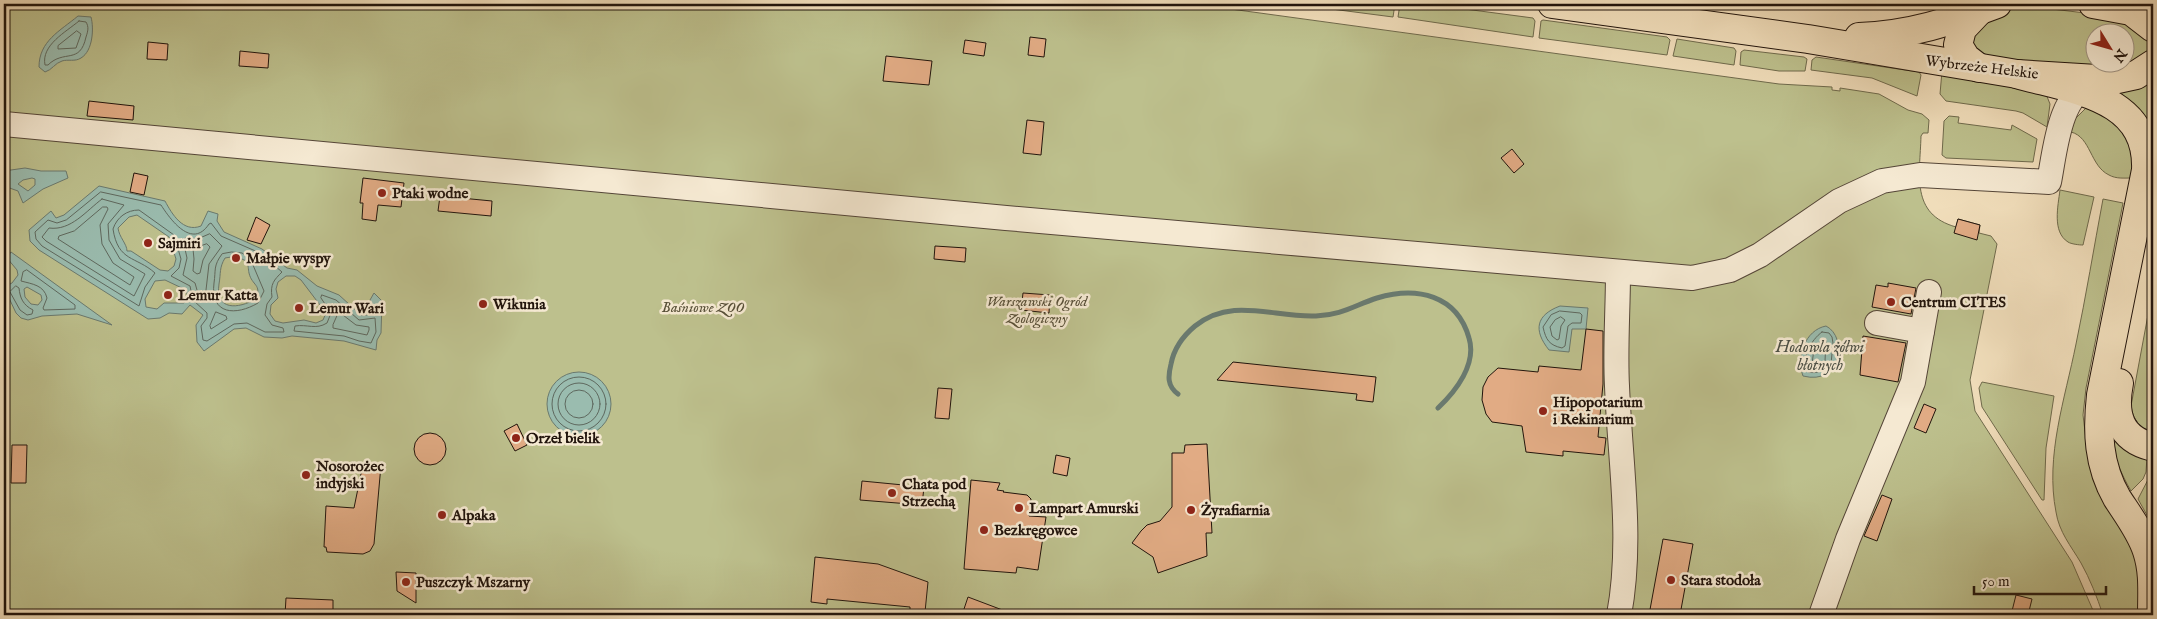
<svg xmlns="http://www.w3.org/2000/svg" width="2157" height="619" viewBox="0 0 2157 619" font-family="'IM FELL English',serif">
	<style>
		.green { fill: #bdc08d; stroke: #6f6a4c; fill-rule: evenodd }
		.water { fill: #9abcaf; stroke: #6a796e; fill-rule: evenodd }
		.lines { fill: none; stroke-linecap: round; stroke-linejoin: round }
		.shore { stroke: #5e685e; stroke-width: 1 }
		.stream { stroke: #6a796e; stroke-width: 5 }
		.building { fill: #e1ab84; stroke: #21140c }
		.minor-casing { stroke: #554638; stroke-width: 26 }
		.major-casing { stroke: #21140c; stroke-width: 30 }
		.minor { stroke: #f5e9d2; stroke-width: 24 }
		.major { stroke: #f0ddba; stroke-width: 28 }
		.poi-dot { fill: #8f2418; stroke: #f5e9d2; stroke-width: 2 }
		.labels { text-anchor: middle; stroke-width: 5; stroke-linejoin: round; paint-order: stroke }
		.street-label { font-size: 15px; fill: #21140c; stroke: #f5e9d2 }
		.poi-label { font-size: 15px; font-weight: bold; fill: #21140c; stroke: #f5e9d2; text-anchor: start }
		.park-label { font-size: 15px; font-style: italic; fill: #585039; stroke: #f5e9d2 }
		.water-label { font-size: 16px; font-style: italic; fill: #4b4f45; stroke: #f5e9d2 }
	</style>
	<rect width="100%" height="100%" fill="#f0ddba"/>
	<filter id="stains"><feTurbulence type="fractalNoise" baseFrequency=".004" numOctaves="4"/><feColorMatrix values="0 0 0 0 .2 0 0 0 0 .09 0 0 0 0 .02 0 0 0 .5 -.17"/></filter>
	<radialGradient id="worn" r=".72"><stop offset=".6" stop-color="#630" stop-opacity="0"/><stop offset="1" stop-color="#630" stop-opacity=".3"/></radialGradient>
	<g class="green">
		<path d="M4,4h1190l585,80 53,3v3l8,1v-3l39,6 29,16 14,4 7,6 -1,13h-5l-2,3c-1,39 -11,78 35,91l2,-8 22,6 -1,8 12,3 6,8 -27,136 5,31 97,151 23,53h-2091z"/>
		<path d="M1293,4h102l-2,13z"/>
		<path d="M1400,4h27l106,14 2,3 -2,16 -135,-20z"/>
		<path d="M2019,5l99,12 34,24 1,12 -34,19 -137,-13 -12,-13 -1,-10 33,-26zM2094,32h30v30h-30z"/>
		<path d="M1543,20l124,17 3,3 -3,15 -128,-17 2,-17z"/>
		<path d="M1677,39l57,9 2,3 -2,14 -61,-9z"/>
		<path d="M1744,50l60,7 3,2 -2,12h-26l-39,-6 1,-13z"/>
		<path d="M1816,57l103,15 2,3 -4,21 -45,-18 -61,-8 1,-10z"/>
		<path d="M1942,71l104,23 4,10 -3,23 -24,-14 -7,-2 -70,-10 -6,-7z"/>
		<path d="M2153,75v72l-36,-55z"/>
		<path d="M2086,108l32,8 17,39 -3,23c-8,0 -16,1 -23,-3 -19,-9 -18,-38 -38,-43l4,-13z"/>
		<path d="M1949,116l10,1 -1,6 53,7 1,-5 25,14 -4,23 -87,-4 -4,-3 2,-34z"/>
		<path d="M2060,190l34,7 -11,48c-4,0 -12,-1 -15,-3 -16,-10 -10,-36 -8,-52z"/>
		<path d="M2103,199l20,4 -37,185 -3,27 5,41 48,99 5,44 -3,16h-35c-6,-18 -13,-36 -22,-52 -10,-17 -22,-31 -25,-51 -11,-56 9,-113 20,-168 10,-48 18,-97 27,-145z"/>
		<path d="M2153,288v145c-13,-5 -20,-13 -22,-27z"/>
		<path d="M1982,382l72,14 -8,52 -2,52h-2l-60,-93 -3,-19z"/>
		<path d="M2111,393l36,63 -1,16 -3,7 -12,12c-21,-37 -23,-56 -20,-98z"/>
		<path d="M2153,470v56l-15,-27z"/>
	</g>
	<g class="water">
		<path d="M78,16l13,1c3,11 2,34 -10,41 -6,4 -13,1 -19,3 -7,2 -10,9 -17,11l-6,-5c0,-26 21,-36 39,-51z"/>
		<path d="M25,168l16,3h25l2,7 -25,11 -20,14 -5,-12 -14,-5v-15zM32,178l3,1v6l-7,6 -10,-7 5,-4z"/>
		<path d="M99,186l66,15c7,13 18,32 36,25l7,-15 10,3 -1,7 7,11 38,17 25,19 10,2 20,16 22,9 22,20h6l4,-3 1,-8 -2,-4 4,-7 8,8 -1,32 -4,7 -1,10 -32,-9 -52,-5 -10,2 -18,-1 -18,-9 -12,1 -30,22 -7,-9 -1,-17 7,-10 -13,-10 -8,9 -13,-1 -9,5 -12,1 -109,-69 -9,-9 -1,-11 22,-19 5,7 8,-3zM137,215l32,22 7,22 -2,7 -6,5 -8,-1 -29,-19h-4c0,-7 -8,-14 -9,-23l11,-11zM231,257l9,1 6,3c3,5 2,8 3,12 3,13 13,11 7,26 -18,10 -41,12 -37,-15 2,-11 0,-16 6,-26zM286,276h9l6,4 25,33 -3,7 -7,3 -12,-3 -21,3 -8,-2 -5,-7 1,-9 7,-7 -2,-9 2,-7zM165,280l21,10 2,8 -4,5h-20l-7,6 -11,-2 -1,-8 10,-18z"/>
		<path d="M11,252l101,73 -35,-11 -35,2 -14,4 -7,-2 -5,-5 -7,-15 -5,-2v-9l8,-4 6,-8 -1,-5 -10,-12zM27,287l14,8 1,5 -4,5 -7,-1 -6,-7 -1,-8z"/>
		<path d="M1560,306l28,2 -2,21h-14l-3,23 -20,-2c-16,-20 -13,-35 11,-44z"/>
		<path d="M1826,326c22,11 16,60 -23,50 -7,-19 2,-46 23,-50z"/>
		<circle cx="579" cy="404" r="32"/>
	</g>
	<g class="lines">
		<g class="shore">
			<path d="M79,21l7,1c3,5 2,9 0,15 -6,28 -22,12 -38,28h-3c-4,-20 21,-33 34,-44z"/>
			<path d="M77,31l4,3 -5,14 -18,1v-3z"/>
			<path d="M101,192l60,13c9,14 31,45 48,19l2,-1 10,13 39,17 22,19c-8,8 -12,12 -10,25l-5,7 -2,11 7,10 11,3 1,4h-19l-18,-9 -13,1 -27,17 -4,-1 -2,-14 6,-8v-5l-14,-13 -3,-14 -19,-10 8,-8 2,-9 -7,-24 -35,-25c-12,0 -22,7 -26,19 5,33 23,27 42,44l-10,14 -6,19 -97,-60 -6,-7 -1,-7 13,-12 9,3 9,-3z"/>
			<path d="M102,199l22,6 -16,19 1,16 11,19 25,15 -11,22 -88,-55 -4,-4 7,-9c22,3 37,-17 53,-29z"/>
			<path d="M103,207h4l1,2 -8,16 2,19 11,19 21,14 -4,8 -72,-46 1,-3 15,-5z"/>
			<path d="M210,234l12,12 -13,18 -3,26 1,9 -3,2 -5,-4 -4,-14 -12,-8 4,-17 -4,-18 2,-2 12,1z"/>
			<path d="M207,244l3,3 -7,13 -3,13 -3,1 -4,-3 1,-12 -1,-10z"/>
			<path d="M232,252l10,1 8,5 14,33 -6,12c-22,13 -48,12 -44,-20 2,-13 -1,-17 8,-29z"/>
			<path d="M27,270l48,35v4l-31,1 -1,-2 4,-10c-3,-13 -15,-14 -26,-17l2,-9z"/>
			<path d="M16,286l3,2c1,10 4,17 14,22l-1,4 -5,1 -7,-5 -10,-18z"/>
			<path d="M322,295l14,5 23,20 16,-2 1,14 -5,11 -12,-2 -15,-5 -50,-5 1,-5c12,-2 21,4 32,-3l4,-10 -10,-15z"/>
			<path d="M1560,311l20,2 2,2 -1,8h-9l-4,3 -3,20 -3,2c-13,-3 -16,-8 -19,-21l8,-12z"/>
			<path d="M216,312l10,4 1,3 -16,10 -1,-3z"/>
			<path d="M339,312l17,13 13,2v3l-2,5 -34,-7v-3z"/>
			<path d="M1561,317l4,3 -4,6 -2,13 -2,1 -5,-4 -2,-9 5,-7z"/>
			<path d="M1822,332l7,1 3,4 1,6 -2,21c-7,7 -14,10 -23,8 -8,-13 3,-32 14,-40z"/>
			<path d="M1823,339l3,1 -1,21 -4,4 -7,2 -2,-3 2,-15z"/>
			<circle cx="579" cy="404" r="27"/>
			<circle cx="579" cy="404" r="21"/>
			<circle cx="579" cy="404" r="14"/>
		</g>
		<path class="stream" d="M1178,394c-11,-8 -10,-18 -7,-30 3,-16 12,-28 24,-38 37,-30 79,-8 121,-10 26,-1 39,-11 61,-18 40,-12 80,-3 92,40 8,26 -13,53 -31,70"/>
	</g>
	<g class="building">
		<path d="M1030,37l16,2 -2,18 -16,-2z"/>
		<path d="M965,40l21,3 -2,13 -21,-3z"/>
		<path d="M148,42l20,2 -1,16 -20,-1z"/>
		<path d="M240,51l29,3 -1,14 -29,-2z"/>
		<path d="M886,56l46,5 -3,24 -46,-4z"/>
		<path d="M89,101l45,5 -1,14 -46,-4z"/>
		<path d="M1027,120l17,2 -3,33 -18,-2z"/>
		<path d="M1512,149l12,15 -10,9 -13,-15z"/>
		<path d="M134,173l14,3 -4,19 -14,-3z"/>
		<path d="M363,178l41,5 -3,24 -23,-2 -2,16 -14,-2 1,-16h-3z"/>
		<path d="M440,196l52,5 -1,15 -53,-5z"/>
		<path d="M256,217l14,8 -9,19 -14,-4z"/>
		<path d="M1958,219l22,6 -3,15 -23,-7z"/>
		<path d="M935,246l31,2 -1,14 -31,-3z"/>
		<path d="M1888,283l28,5 -5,26 -39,-7 4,-22 12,2z"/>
		<path d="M1023,293l27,2 -1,18 -28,-3z"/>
		<path d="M1586,329l17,2v53l-5,53 8,1 -2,17 -41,-4v5l-37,-4 -4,-26 -30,-4 -6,-8 -4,-14 1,-13 5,-10 10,-9 40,4 1,-6 42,4z"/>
		<path d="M1863,336l43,7 -8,39 -38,-7z"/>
		<path d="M1233,362l143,15 -3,25 -17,-2 1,-6 -140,-14z"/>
		<path d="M938,388l14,1 -3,30 -14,-1z"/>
		<path d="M1924,404l12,5 -10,24 -12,-5z"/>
		<path d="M517,424l10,21 -12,6 -11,-20z"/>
		<circle cx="430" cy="449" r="16"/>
		<path d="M1207,444l5,89h-6l1,23 -49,17 -5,-16 -21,-14 9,-12 6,-6 13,-4 12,-14v-54h12l1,-8z"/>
		<path d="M12,445h15l-1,38h-15z"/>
		<path d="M1056,455l14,3 -3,18 -14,-3z"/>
		<path d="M363,464l18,1 -7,79 -4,7 -7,3 -36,-2 -1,-5h-2l2,-41 28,2z"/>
		<path d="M971,480l29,3 -3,7 7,1 -1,1 24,3 4,4 -2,17 17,1 -8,53 -21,-3 -1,6 -52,-4z"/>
		<path d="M862,481l62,6 -2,18 -62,-5z"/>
		<path d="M1882,495l10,4 -15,42 -13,-5z"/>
		<path d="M1663,539l30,5 -13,71h-31z"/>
		<path d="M815,557l63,7 50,18 -3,30 -15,-1v-4l-83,-8v5l-16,-2z"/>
		<path d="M396,572l20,1v30l-19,-12z"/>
		<path d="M2016,595l16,4 -4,16h-17z"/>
		<path d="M968,597l45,17v1h-51z"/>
		<path d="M286,598l47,2v15h-48z"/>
	</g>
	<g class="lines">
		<defs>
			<g id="minor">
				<path d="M4,124l1002,94 686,60 38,-8 30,-15 79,-54 43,-20 38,-6 129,7c6,-30 10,-89 44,-100"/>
				<path d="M1618,272c0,38 -3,76 -1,114 3,76 16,154 2,229"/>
				<path d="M1877,323l45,8"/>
				<path d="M1821,615l27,-76 65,-157 16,-90"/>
			</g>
			<g id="major">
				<path d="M1552,4l256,35 209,35 96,6 23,-5 17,-11"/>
				<path d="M2093,4l38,7 22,17"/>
				<path d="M1859,37c52,-2 90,-15 138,-33"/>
				<path d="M1979,68l-13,-10 -8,-13 4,-16 18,-19"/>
				<path d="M2017,74c55,16 132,22 129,96l-45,225c-4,36 -3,70 16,103 11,17 24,34 30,53 7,21 5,42 5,64"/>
				<path d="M2119,383c-6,31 0,56 34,64"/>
			</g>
		</defs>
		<use href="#minor" class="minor-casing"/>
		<use href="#major" class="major-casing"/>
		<use href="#minor" class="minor"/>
		<use href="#major" class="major"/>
	</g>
	<g class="poi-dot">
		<circle cx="382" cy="193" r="5"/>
		<circle cx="148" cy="243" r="5"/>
		<circle cx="236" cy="258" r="5"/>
		<circle cx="168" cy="295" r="5"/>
		<circle cx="1891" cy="302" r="5"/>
		<circle cx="483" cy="304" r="5"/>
		<circle cx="299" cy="308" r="5"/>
		<circle cx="1543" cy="411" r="5"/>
		<circle cx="516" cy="438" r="5"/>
		<circle cx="306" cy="475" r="5"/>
		<circle cx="892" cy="493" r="5"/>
		<circle cx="1019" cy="508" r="5"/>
		<circle cx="1191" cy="510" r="5"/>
		<circle cx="442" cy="515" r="5"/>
		<circle cx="984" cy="530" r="5"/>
		<circle cx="1671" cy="580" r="5"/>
		<circle cx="406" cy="582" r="5"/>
	</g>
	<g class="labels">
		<g class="street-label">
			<text transform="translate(1982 67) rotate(7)" y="5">Wybrzeże Helskie</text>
		</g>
		<g class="poi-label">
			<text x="392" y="198">Ptaki wodne</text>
			<text x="158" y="248">Sajmiri</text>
			<text x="246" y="263">Małpie wyspy</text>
			<text x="178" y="300">Lemur Katta</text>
			<text x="1901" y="307">Centrum CITES</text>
			<text x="493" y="309">Wikunia</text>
			<text x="309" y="313">Lemur Wari</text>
			<text x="1553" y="407">Hipopotarium<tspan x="1553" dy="17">i Rekinarium</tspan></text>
			<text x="526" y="443">Orzeł bielik</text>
			<text x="316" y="471">Nosorożec<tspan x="316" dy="17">indyjski</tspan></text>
			<text x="902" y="489">Chata pod<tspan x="902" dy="17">Strzechą</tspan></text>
			<text x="1029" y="513">Lampart Amurski</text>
			<text x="1201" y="515">Żyrafiarnia</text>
			<text x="452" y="520">Alpaka</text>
			<text x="994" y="535">Bezkręgowce</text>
			<text x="1681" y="585">Stara stodoła</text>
			<text x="416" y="587">Puszczyk Mszarny</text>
		</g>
		<g class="park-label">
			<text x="1037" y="306">Warszawski Ogród<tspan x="1037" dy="17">Zoologiczny</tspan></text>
			<text x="703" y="312">Baśniowe ZOO</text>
		</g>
		<g class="water-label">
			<text x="1820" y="352">Hodowla żółwi<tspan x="1820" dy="18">błotnych</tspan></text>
		</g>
	</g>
	<rect width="2157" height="619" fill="none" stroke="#f0ddba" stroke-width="20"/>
	<rect x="5" y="5" width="2147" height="609" fill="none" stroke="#21140c" stroke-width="2.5"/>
	<rect x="10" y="10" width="2137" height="599" fill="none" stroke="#21140c"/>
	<g transform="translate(2110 48) rotate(127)"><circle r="24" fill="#f5e9d2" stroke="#a09483"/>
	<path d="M0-4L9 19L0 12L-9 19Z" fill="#8f2418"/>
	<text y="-8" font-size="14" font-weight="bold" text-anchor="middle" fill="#21140c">N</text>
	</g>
	<path d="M1974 586v8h132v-8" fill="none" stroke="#21140c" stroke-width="2.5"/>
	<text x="1982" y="586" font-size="15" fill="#21140c" stroke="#f5e9d2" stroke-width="4" paint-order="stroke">50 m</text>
	<rect width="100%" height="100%" filter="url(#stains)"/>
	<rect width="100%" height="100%" fill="url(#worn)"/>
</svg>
